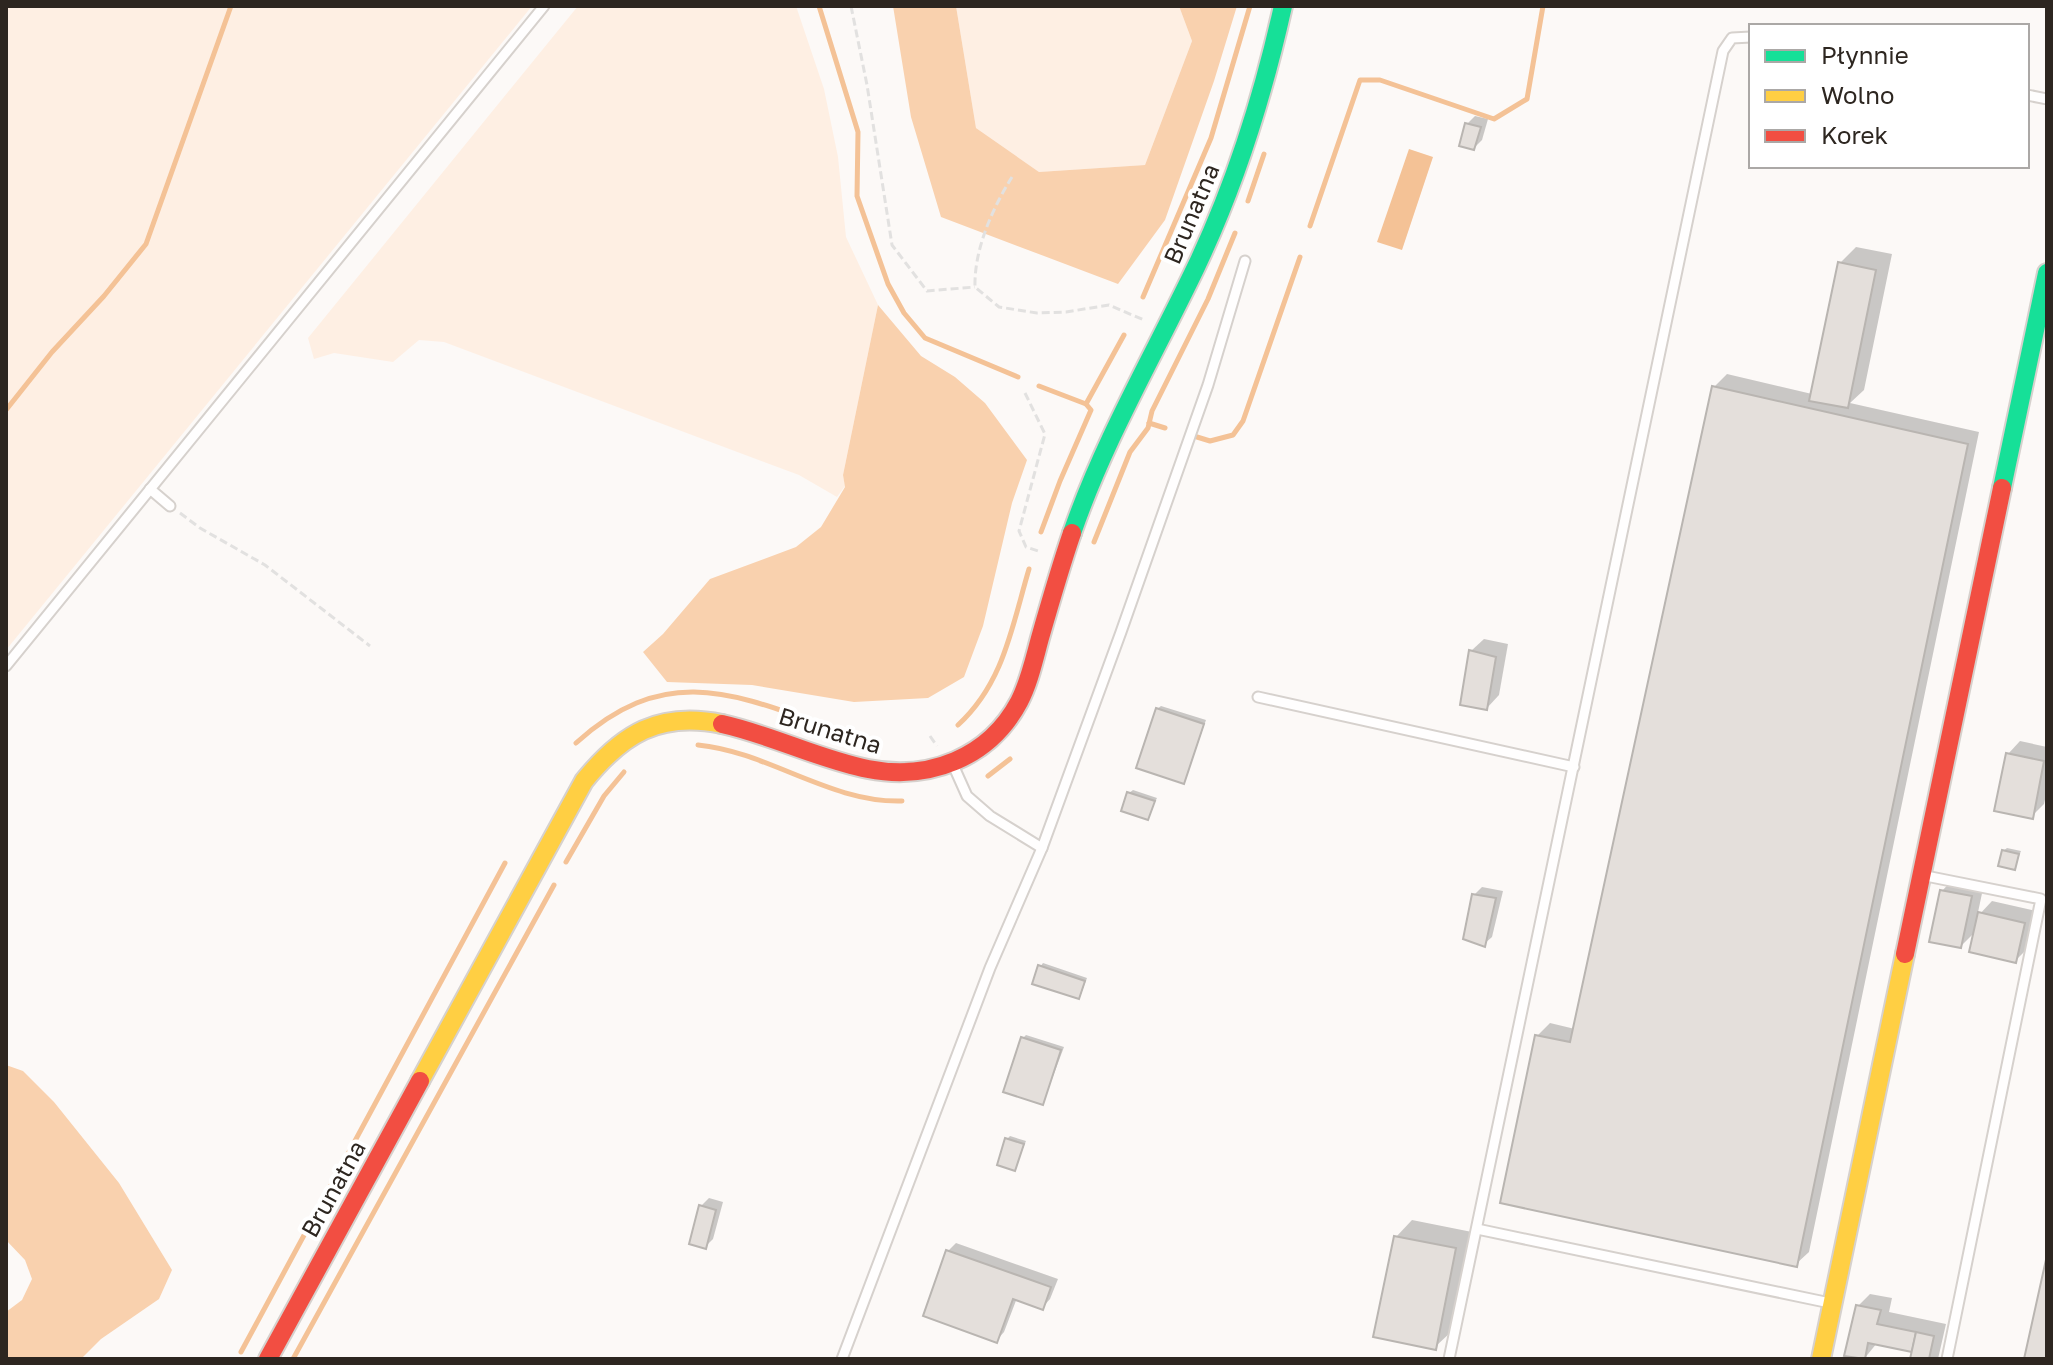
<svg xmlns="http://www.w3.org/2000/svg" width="2053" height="1365" viewBox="0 0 2053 1365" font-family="'Golos Text',sans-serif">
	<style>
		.green { fill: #feefe3 }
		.forest { fill: #f9d1ae }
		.water { fill: #f4c296 }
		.shadow { fill: #0003 }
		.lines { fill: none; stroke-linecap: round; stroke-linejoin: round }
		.stream { stroke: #f4c296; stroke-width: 5 }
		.building { fill: #e4dfdb; stroke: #b9b5b1; stroke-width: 2 }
		.lane-casing { stroke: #d6d1cd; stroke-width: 13 }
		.fast-casing { stroke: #d6d1cd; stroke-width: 22 }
		.slow-casing { stroke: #d6d1cd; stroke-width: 22 }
		.jam-casing { stroke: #d6d1cd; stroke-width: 22 }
		.path { stroke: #e2e1e0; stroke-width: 3; stroke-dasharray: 8 4; stroke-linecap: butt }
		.lane { stroke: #fffefe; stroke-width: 9 }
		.fast { stroke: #16e098; stroke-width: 18 }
		.slow { stroke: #ffcf43; stroke-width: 18 }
		.jam { stroke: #f24e42; stroke-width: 18 }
		.labels { text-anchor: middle; stroke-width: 8; stroke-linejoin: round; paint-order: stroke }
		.street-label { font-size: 24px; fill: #2d2620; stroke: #fff }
	</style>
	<rect width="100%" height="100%" fill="#fcf9f7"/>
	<g class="green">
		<path d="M6,6h526l-526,644z"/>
		<path d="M578,6h218l28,83 14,68 8,80 32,68 -35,170 2,11 -8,11 -38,-22 -355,-133 -25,-2 -26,22 -59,-9 -20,6 -6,-21z"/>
		<path d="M956,6h223l13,35 -47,124 -106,7 -63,-44z"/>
	</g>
	<g class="forest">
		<path d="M893,6h63l20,122 63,44 106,-7 47,-124 -13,-35h58l-23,75 -49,139 -47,64 -177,-67 -30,-100z"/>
		<path d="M878,305l43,51 34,21 30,26 42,57 -15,43 -29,123 -19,51 -36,21 -74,4 -102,-17 -85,-3 -24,-30 20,-18 47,-55 86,-32 25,-20 24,-40 -2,-12z"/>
		<path d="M6,1065l17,6 31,31 65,81 53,87 -13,29 -58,40 -20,20h-75v-47l16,-12 10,-21 -7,-19 -19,-20z"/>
	</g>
	<path class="water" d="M1409,149l24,8 -31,93 -25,-8z"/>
	<g class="shadow">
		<path d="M1475,116l13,3 -6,21 -8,8 -7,-24z"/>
		<path d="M1856,247l36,7 -28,136 -14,13 129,29 -170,820 -13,12 -259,-228 13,-13 25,6 139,-642 13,-13 85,20 28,-131z"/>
		<path d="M1484,639l24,5 -9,51 -12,13 -16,-57z"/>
		<path d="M1161,706l45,14 -22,62 -27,-73z"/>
		<path d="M2020,741l27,6v44l-3,13 -12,12 -24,-62z"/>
		<path d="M1133,790l24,8 -10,20 -18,-25z"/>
		<path d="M2007,848l14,3 -7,17 -11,-17z"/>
		<path d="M1954,878l30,6 -7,33 15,-16 44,10 -8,37 -13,13 -39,-30 -15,15 -19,-55z"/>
		<path d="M1482,887l21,4 -11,46 -8,7 -10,-49z"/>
		<path d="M1043,963l44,15 -6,16 -3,3 -38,-30z"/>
		<path d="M1026,1035l38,12 -21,56 -20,-65z"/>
		<path d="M1010,1136l16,5 -11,27 -8,-29z"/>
		<path d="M709,1198l14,4 -10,37 -8,8 -4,-41z"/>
		<path d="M1412,1220l60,12 -20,99 -17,16 -39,-110z"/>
		<path d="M956,1243l102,36 -8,20 -7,8 -26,-9 -13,34 -7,8 -49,-89z"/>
		<path d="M1870,1294l22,4 -3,14 57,12 -8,35h-26l2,-9 -37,-7 -13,16 -6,-53z"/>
	</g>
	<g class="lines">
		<g class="stream">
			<path d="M819,6l39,126 -1,64 31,88 16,29 21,25 93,39"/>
			<path d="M1248,201l16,-47"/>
			<path d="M1310,226l50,-146h20l114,39 33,-20 16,-93"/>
			<path d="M1143,297l68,-159 39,-132"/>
			<path d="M1039,386l47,18"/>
			<path d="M6,410l46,-58 52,-56 42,-52 85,-238"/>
			<path d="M1149,423l16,5"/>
			<path d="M1197,437l13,4 23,-6 10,-14 57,-164"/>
			<path d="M1041,532l19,-51 31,-71 -5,-6 38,-69"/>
			<path d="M1094,542l36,-90 18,-24 4,-17 56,-112 27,-66"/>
			<path d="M958,725c46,-42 54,-99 71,-156"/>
			<path d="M576,743c95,-86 167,-45 272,-9"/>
			<path d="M698,745c71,7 132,58 204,56"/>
			<path d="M988,776l22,-17"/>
			<path d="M566,862l38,-66 20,-24"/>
			<path d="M241,1352l264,-489"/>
			<path d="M293,1359l261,-474"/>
		</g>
	</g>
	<g class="building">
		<path d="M1465,123l16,4 -7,23 -15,-4z"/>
		<path d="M1838,262l38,8 -28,138 -39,-7z"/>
		<path d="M1712,386l256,58 -171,823 -297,-64 35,-168 35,7z"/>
		<path d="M1469,650l27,7 -9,53 -27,-5z"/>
		<path d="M1156,708l48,16 -20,60 -48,-16z"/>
		<path d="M2006,753l38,8 -11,58 -39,-8z"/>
		<path d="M1127,792l28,9 -7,19 -27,-9z"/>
		<path d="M2002,850l17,4 -4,16 -17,-4z"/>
		<path d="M1940,890l32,6 -11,52 -32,-6z"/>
		<path d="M1472,894l24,4 -11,49 -22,-8z"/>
		<path d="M1978,912l47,11 -9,40 -47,-11z"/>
		<path d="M1038,965l47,16 -6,18 -47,-15z"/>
		<path d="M1021,1037l40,13 -18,55 -40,-13z"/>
		<path d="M1005,1138l19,6 -9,27 -18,-6z"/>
		<path d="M699,1205l17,5 -10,39 -17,-5z"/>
		<path d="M1394,1236l62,12 -20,102 -63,-13z"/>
		<path d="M946,1250l105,37 -8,23 -30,-11 -16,44 -74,-27z"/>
		<path d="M2047,1255v104h-23z"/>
		<path d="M1856,1305l25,5 -4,14 39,8 -4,20 -44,-9 -3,16 -21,-3z"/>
		<path d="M1916,1332l18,4 -5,23h-19z"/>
	</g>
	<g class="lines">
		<defs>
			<g id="lane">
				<path d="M2027,95l20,4"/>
				<path d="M150,489l20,17"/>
				<path d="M6,666l538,-660"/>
				<path d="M1258,697l316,70"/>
				<path d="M954,767l13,29 23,20 52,32"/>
				<path d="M1926,876l115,23 -94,460"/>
				<path d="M1477,1229l353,74"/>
				<path d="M842,1359l148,-391 52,-120 79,-216 87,-247 37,-124"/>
				<path d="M1449,1359l274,-1308 9,-13 19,-1"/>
			</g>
			<g id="fast">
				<path d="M2002,488l45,-215"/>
				<path d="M1072,533c32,-93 82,-178 124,-266 40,-84 67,-171 87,-261"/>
			</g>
			<g id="slow">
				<path d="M420,1081l164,-300c38,-47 75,-70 138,-57"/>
				<path d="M1821,1359l84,-405"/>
			</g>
			<g id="jam">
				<path d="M722,724c50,11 96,35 146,45 61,12 121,-11 151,-67 10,-19 15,-42 21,-64 10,-35 20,-70 32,-105"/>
				<path d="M1905,954l97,-466"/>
				<path d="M268,1359l152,-278"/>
			</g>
		</defs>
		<use href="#lane" class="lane-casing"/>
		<use href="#fast" class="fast-casing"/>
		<use href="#slow" class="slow-casing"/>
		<use href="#jam" class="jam-casing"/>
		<g class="path">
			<path d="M851,6l16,79 25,160 35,46 48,-4"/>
			<path d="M1012,177c-20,32 -38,73 -37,110l24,20 38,6 29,-1 43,-7 35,15"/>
			<path d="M1025,393l20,41 -26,97 7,16 15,5"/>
			<path d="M180,513l20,15 65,37 105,81"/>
			<path d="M930,736l7,10"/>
		</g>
		<use href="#lane" class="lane"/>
		<use href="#fast" class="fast"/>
		<use href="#slow" class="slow"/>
		<use href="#jam" class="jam"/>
	</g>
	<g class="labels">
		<g class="street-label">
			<text transform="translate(1192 214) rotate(-67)" y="8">Brunatna</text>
			<text transform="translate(830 731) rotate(17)" y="8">Brunatna</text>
			<text transform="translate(334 1189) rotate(-61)" y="8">Brunatna</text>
		</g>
	</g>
	<rect width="2053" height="1365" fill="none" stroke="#2d2620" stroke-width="16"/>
	<rect x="1749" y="24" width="280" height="144" fill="#ffffff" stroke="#aba8a6" stroke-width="2"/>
	<rect x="1765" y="50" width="40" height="12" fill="#16e098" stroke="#aba8a6" stroke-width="2"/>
	<text x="1821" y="64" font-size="24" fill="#2d2620">Płynnie</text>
	<rect x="1765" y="90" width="40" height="12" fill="#ffcf43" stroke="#aba8a6" stroke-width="2"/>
	<text x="1821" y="104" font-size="24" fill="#2d2620">Wolno</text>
	<rect x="1765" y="130" width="40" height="12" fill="#f24e42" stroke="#aba8a6" stroke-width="2"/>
	<text x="1821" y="144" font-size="24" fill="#2d2620">Korek</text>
</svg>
